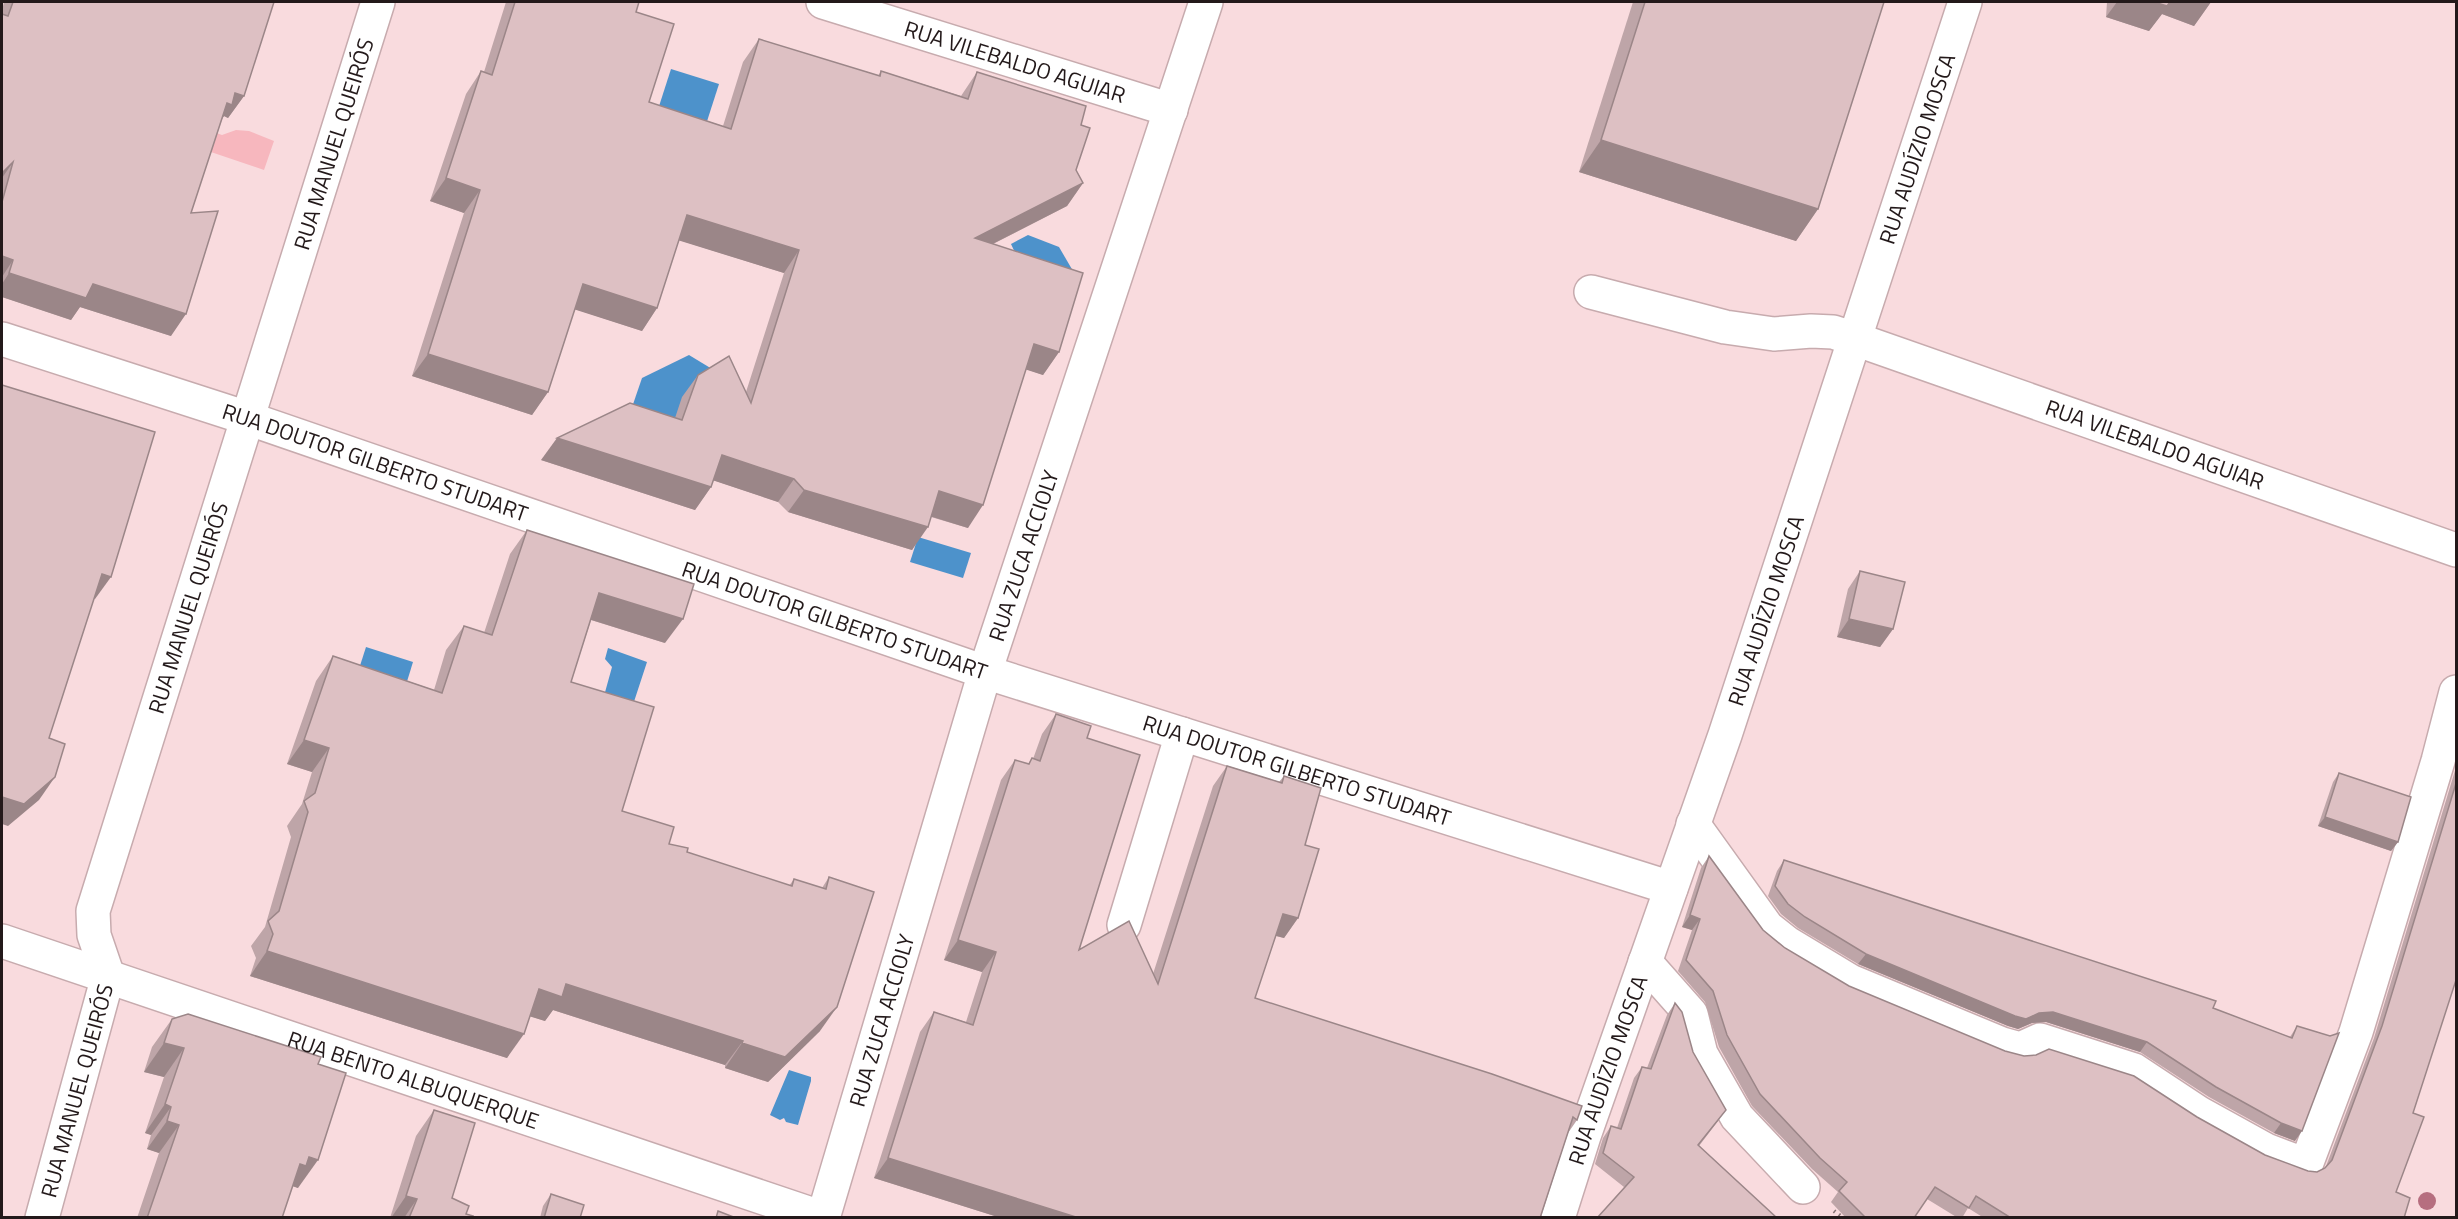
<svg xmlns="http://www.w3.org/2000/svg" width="2458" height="1219" viewBox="0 0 2458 1219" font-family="'Titillium Web',sans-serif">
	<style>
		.green { fill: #f7b7be }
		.water { fill: #4d92cb }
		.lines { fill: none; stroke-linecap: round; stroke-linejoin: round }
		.minor-casing { stroke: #c7abae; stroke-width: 36 }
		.path { stroke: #847172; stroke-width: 4; stroke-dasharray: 1.5 4.5; stroke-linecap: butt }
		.minor { stroke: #fff; stroke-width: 33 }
		.tree { fill: #b66e7f }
		.wall { fill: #bea5a8 }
		.shaded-wall { fill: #9b8688 }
		.building { fill: #ddc0c3; stroke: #9b8688; stroke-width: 1.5 }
		.labels { text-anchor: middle; stroke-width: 4.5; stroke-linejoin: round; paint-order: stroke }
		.street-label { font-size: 22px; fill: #23191a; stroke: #feeced }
	</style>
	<rect width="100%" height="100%" fill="#f9dbde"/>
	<path class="green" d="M236,130l13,1 25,10 -10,29 -59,-20 6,-19 11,4z"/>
	<g class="water">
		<path d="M671,69l48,15 -19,59 -48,-15z"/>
		<path d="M1028,235l31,12 14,24 -55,-12 -7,-15z"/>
		<path d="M689,355l28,17 -42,46 -46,-2 13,-38z"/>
		<path d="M918,537l53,16 -8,25 -53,-16z"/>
		<path d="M366,647l47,15 -8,26 -47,-16z"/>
		<path d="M608,648l39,14 -20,61 -28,-9 13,-47 -7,-8z"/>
		<path d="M789,1070l22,7v4l-13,44 -12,-3 -2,-4 -4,2 -10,-5z"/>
	</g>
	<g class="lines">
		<defs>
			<g id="minor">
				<path id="s1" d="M823,2l348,108"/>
				<path id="s2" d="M1591,292l134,35 49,7 37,-3 22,1 22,7 601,211"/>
				<path id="s3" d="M2,339l245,79 738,254 686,216"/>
				<path d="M1693,824l74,103 20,16 63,38 152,63 18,5 20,-9 94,30 65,43 67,37 40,15 50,-133 82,-271 18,-69"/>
				<path d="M1124,925l58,-191"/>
				<path id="s4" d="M2,941l821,277"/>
				<path d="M1645,962l46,52 10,40 36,63 66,70"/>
				<path id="s5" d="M42,1218l66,-242 -14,-41 -1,-24 285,-909"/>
				<path id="s6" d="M823,1218l162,-546 221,-670"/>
				<path id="s7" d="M1558,1218l26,-82 141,-401 240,-733"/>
			</g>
		</defs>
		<use href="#minor" class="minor-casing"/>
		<path class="path" d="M1834,1211l9,7"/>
		<use href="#minor" class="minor"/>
	</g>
	<circle class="tree" cx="2427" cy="1201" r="9"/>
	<g class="wall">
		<path d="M4,2h270l-30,94 -16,22 -4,-2 -2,3 -31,94 -20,123 -91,-29 -9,13 -69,-23v-287z"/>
		<path d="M506,2h133l-3,10 13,90 74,24 20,-64 16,-23 119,37 3,-5 80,25 16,-24 104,53 -5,45 7,13 -16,23 -74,38 66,108 -16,23 -17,-6 -58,159 -37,-11 -19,33 -124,-38 -10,-10 -65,-22 -2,7 -16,23 -154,-50 134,-42 7,-21 16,-22 48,17 38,-119 -105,-33 -22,68 -15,23 -67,-22 -27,83 -16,23 -120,-39 52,-163 -34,-12 36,-107 15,-23 3,1z"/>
		<path d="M1633,2h251l-66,207 -22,32 -217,-69z"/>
		<path d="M2107,2h104l-17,24 -32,-12 -13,17 -43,-14z"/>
		<path d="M527,530l138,113 -74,-23 -20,62 51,129 47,33 18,8 102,34 5,-7 28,9 7,-11 -9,154 -52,51 -43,-14v-3l-172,-55 -8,11 -15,-5 -23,42 -257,-82 6,-18 -5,-12 14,-19 26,-90 -4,-11 15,-22 10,-32 -25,-8 29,-83 17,-25 101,34 12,-40 18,-24 20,7 26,-79z"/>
		<path d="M1860,571l33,58 -13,18 -43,-10 11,-48z"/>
		<path d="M1056,714l31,24 -8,212 74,24 60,-188 14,-20 52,16 5,-6 21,69 -7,73 -14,20 -8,-2 -21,62 327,108 -5,14 -9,13 -28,85h-539l-127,-40 46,-146 14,-20 32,10 16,-50 -38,-12 57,-180 14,-20 13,4 4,-6 1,1 9,-25z"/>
		<path d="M2457,764v213l-44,136 -17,79 8,26h-420l-16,-10 -6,10h-4l-31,-19 -13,19h-68l-15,-16 7,-10 -26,-23 -60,-63 -33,-59 -14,-45 -27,-31 14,-41 -10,-3 19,-59 8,-12 54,74 22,18 64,38 156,65 192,66 68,38 43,16 9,1 8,-3 49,-131z"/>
		<path d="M2339,773l59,69 -7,9 -73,-25 15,-44z"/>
		<path d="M1784,860l429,148 77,29 7,-11 -2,115 -21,-8 -65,-36 -69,-45 -94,-30 -14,1 -14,6 -10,-3 -150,-62 -60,-36 -17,-14 -13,-18 9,-25z"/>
		<path d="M1675,1003l43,118 -19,25 -75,41 -29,-23 8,-26 8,-12 6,2 17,-50 8,-11 5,1 20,-53z"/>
		<path d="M172,1019l146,45 -20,124 -5,-2 -11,32h-145l22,-65 -12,-4 4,-14 -6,-2 19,-56 -20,-5 8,-25z"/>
		<path d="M434,1110l18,88 14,16 6,4h-82l26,-82z"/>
		<path d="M551,1194l29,24h-40l3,-12z"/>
	</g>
	<g class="shaded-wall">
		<path d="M2117,2h94l-17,24 -32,-12 -13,17 -43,-14z"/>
		<path d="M235,93l9,3 -16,22 -4,-2 -8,11 11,-24z"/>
		<path d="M1601,140l217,69 -22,32 -217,-69z"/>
		<path d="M13,162l-11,16v-5z"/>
		<path d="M446,178l34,12 -16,23 -34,-12z"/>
		<path d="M1083,183l-16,23 -108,55 16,-23z"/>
		<path d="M687,215l112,35 -15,23 -113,-35z"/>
		<path d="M2,256l11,4 -11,17z"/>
		<path d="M9,273l84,11 93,30 -15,22 -91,-29 -9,13 -69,-23v-13z"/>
		<path d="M583,284l74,24 -15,23 -75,-24z"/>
		<path d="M1034,344l25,8 -16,23 -25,-8z"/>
		<path d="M428,354l120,38 -16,23 -120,-39z"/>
		<path d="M557,438l154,49 -16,23 -154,-50z"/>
		<path d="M722,455l72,24 -16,23 -72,-24z"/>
		<path d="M804,490l124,37 -16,23 -124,-38z"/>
		<path d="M939,491l44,14 -15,23 -45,-14z"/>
		<path d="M102,574l9,3 -16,22 -9,-3z"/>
		<path d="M599,593l84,26 -18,24 -83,-26z"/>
		<path d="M1849,619l44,10 -13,18 -43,-10z"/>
		<path d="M304,740l25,8 -17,24 -25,-8z"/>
		<path d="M55,777l-16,23 -31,26 -6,-2v-27z"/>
		<path d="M2325,817l73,25 -7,9 -73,-25z"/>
		<path d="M1283,914l15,4 -14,20 -15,-4z"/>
		<path d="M1690,915l10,4 -8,11 -10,-3z"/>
		<path d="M958,940l38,12 -14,20 -38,-12z"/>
		<path d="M267,951l257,83 -17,24 -257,-82z"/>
		<path d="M1866,954l173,59 14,-1 94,30 -7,10 -94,-30 -14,1 -14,6 -10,-3 -150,-62z"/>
		<path d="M566,984l177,57 -18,24 -172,-55 -8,11 -23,-7 17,-25z"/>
		<path d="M837,1007l-17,24 -52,51 -43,-14 17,-25z"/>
		<path d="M164,1043l20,5 -20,29 -20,-5z"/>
		<path d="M165,1104l6,3 -20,28 -6,-2z"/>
		<path d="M167,1121l12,4 -20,28 -12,-4z"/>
		<path d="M2281,1123l21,8 -7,10 -21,-8z"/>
		<path d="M309,1157l9,3 -20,28 -6,-2 8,-22z"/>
		<path d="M888,1158l191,60h-78l-127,-40z"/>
		<path d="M406,1196l11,3 -13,19h-13z"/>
	</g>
	<g class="building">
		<path d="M13,2h261l-30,94 -9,-3 -3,12 -5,-2 -36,110 27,-2 -32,103 -93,-30 -7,14 -77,-25 4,-13 -11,-4v-54l11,-40 -11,11v-159l6,2z"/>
		<path d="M515,2h124l-3,10 38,12 -25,78 82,27 28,-90 121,37 1,-5 87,28 9,-27 109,34 -5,19 9,3 -14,42 7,13 -108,55 108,35 -24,79 -25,-8 -51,161 -44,-14 -11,36 -124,-37 -10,-11 -72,-24 -11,32 -154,-49 73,-35 52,17 16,-45 31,-19 22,47 48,-153 -112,-35 -30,93 -74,-24 -35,108 -120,-38 52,-164 -34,-12 35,-107 11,4z"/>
		<path d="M1645,2h239l-66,207 -217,-69z"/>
		<path d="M2154,2h16l-3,4z"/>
		<path d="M2,385l153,47 -44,145 -9,-3 -53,164 16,6 -10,33 -31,27 -22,-7z"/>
		<path d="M527,530l167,54 -11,35 -84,-26 -28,89 83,25 -32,104 52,16 -5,17 19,4 -1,4 105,34 2,-7 32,10 3,-12 45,15 -37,115 -52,50 -43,-14 1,-2 -177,-57 -4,13 -23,-8 -15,45 -257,-83 6,-17 -5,-13 11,-10 29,-99 -4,-11 11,-8 14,-45 -25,-8 29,-84 109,37 22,-67 28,9z"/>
		<path d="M1860,571l45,11 -12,47 -44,-10z"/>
		<path d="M1056,714l35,12 -4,12 53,17 -61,195 50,-29 29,63 69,-218 55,17 2,-7 37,12 -16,57 14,4 -21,69 -15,-4 -28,84 237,76 90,32 -5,14 -4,-3 -33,101h-461l-191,-60 46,-146 39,13 23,-73 -38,-12 57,-180 14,4 3,-6 8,3z"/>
		<path d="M2339,773l72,24 -13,45 -73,-25z"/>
		<path d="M2457,780v197l-44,136 11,4 -28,75 14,6 -6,20h-393l-35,-22 -7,12 -34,-21 -21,31h-48l-27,-27 8,-9 -27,-24 -60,-64 -33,-59 -14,-44 -27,-31 14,-41 -10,-4 19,-59 54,74 22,18 64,38 156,65 19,5 12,-1 13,-6 85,27 63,41 68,38 43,16 9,1 8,-4 7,-8 50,-134z"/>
		<path d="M1784,860l432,141 -3,7 79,30 5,-12 33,10 9,-3 -37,98 -21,-8 -65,-36 -69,-45 -94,-30 -14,1 -13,6 -11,-3 -149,-62 -61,-37 -17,-13 -13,-18z"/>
		<path d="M1675,1003l7,9 11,40 33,58 -28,35 79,73h-180l37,-41 -31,-24 8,-27 10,3 21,-62 9,2z"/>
		<path d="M188,1014l133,43 -3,7 28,9 -28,87 -9,-3 -3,9 -6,-2 -18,54h-135l32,-93 -12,-4 4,-14 -6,-3 19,-56 -20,-5 8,-24z"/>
		<path d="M434,1110l41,13 -23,75 17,8 -3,8 7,2 -1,2h-63l8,-19 -11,-3z"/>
		<path d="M551,1194l33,11 -4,13h-36z"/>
		<path d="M718,1211l18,7h-20z"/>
	</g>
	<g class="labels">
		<g class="street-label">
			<text dy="8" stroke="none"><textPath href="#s1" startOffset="201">RUA VILEBALDO AGUIAR</textPath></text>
			<text dy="8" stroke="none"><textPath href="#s5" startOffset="1122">RUA MANUEL QUEIRÓS</textPath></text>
			<text dy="8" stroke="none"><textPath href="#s7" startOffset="1128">RUA AUDÍZIO MOSCA</textPath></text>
			<text dy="8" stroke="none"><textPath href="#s2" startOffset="588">RUA VILEBALDO AGUIAR</textPath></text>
			<text dy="8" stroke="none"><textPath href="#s3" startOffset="393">RUA DOUTOR GILBERTO STUDART</textPath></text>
			<text dy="8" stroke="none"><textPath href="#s6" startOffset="692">RUA ZUCA ACCIOLY</textPath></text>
			<text dy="8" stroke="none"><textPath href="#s5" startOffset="636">RUA MANUEL QUEIRÓS</textPath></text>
			<text dy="8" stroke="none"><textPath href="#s7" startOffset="642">RUA AUDÍZIO MOSCA</textPath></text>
			<text dy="8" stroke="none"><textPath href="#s3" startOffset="879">RUA DOUTOR GILBERTO STUDART</textPath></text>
			<text dy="8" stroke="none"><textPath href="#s3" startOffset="1365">RUA DOUTOR GILBERTO STUDART</textPath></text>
			<text dy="8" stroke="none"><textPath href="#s6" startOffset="206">RUA ZUCA ACCIOLY</textPath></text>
			<text dy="8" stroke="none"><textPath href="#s7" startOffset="156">RUA AUDÍZIO MOSCA</textPath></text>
			<text dy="8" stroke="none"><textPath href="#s4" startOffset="434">RUA BENTO ALBUQUERQUE</textPath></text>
			<text dy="8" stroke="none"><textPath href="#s5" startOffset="132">RUA MANUEL QUEIRÓS</textPath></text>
		</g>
	</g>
	<rect width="2458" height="1219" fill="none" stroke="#23191a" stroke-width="6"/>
</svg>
